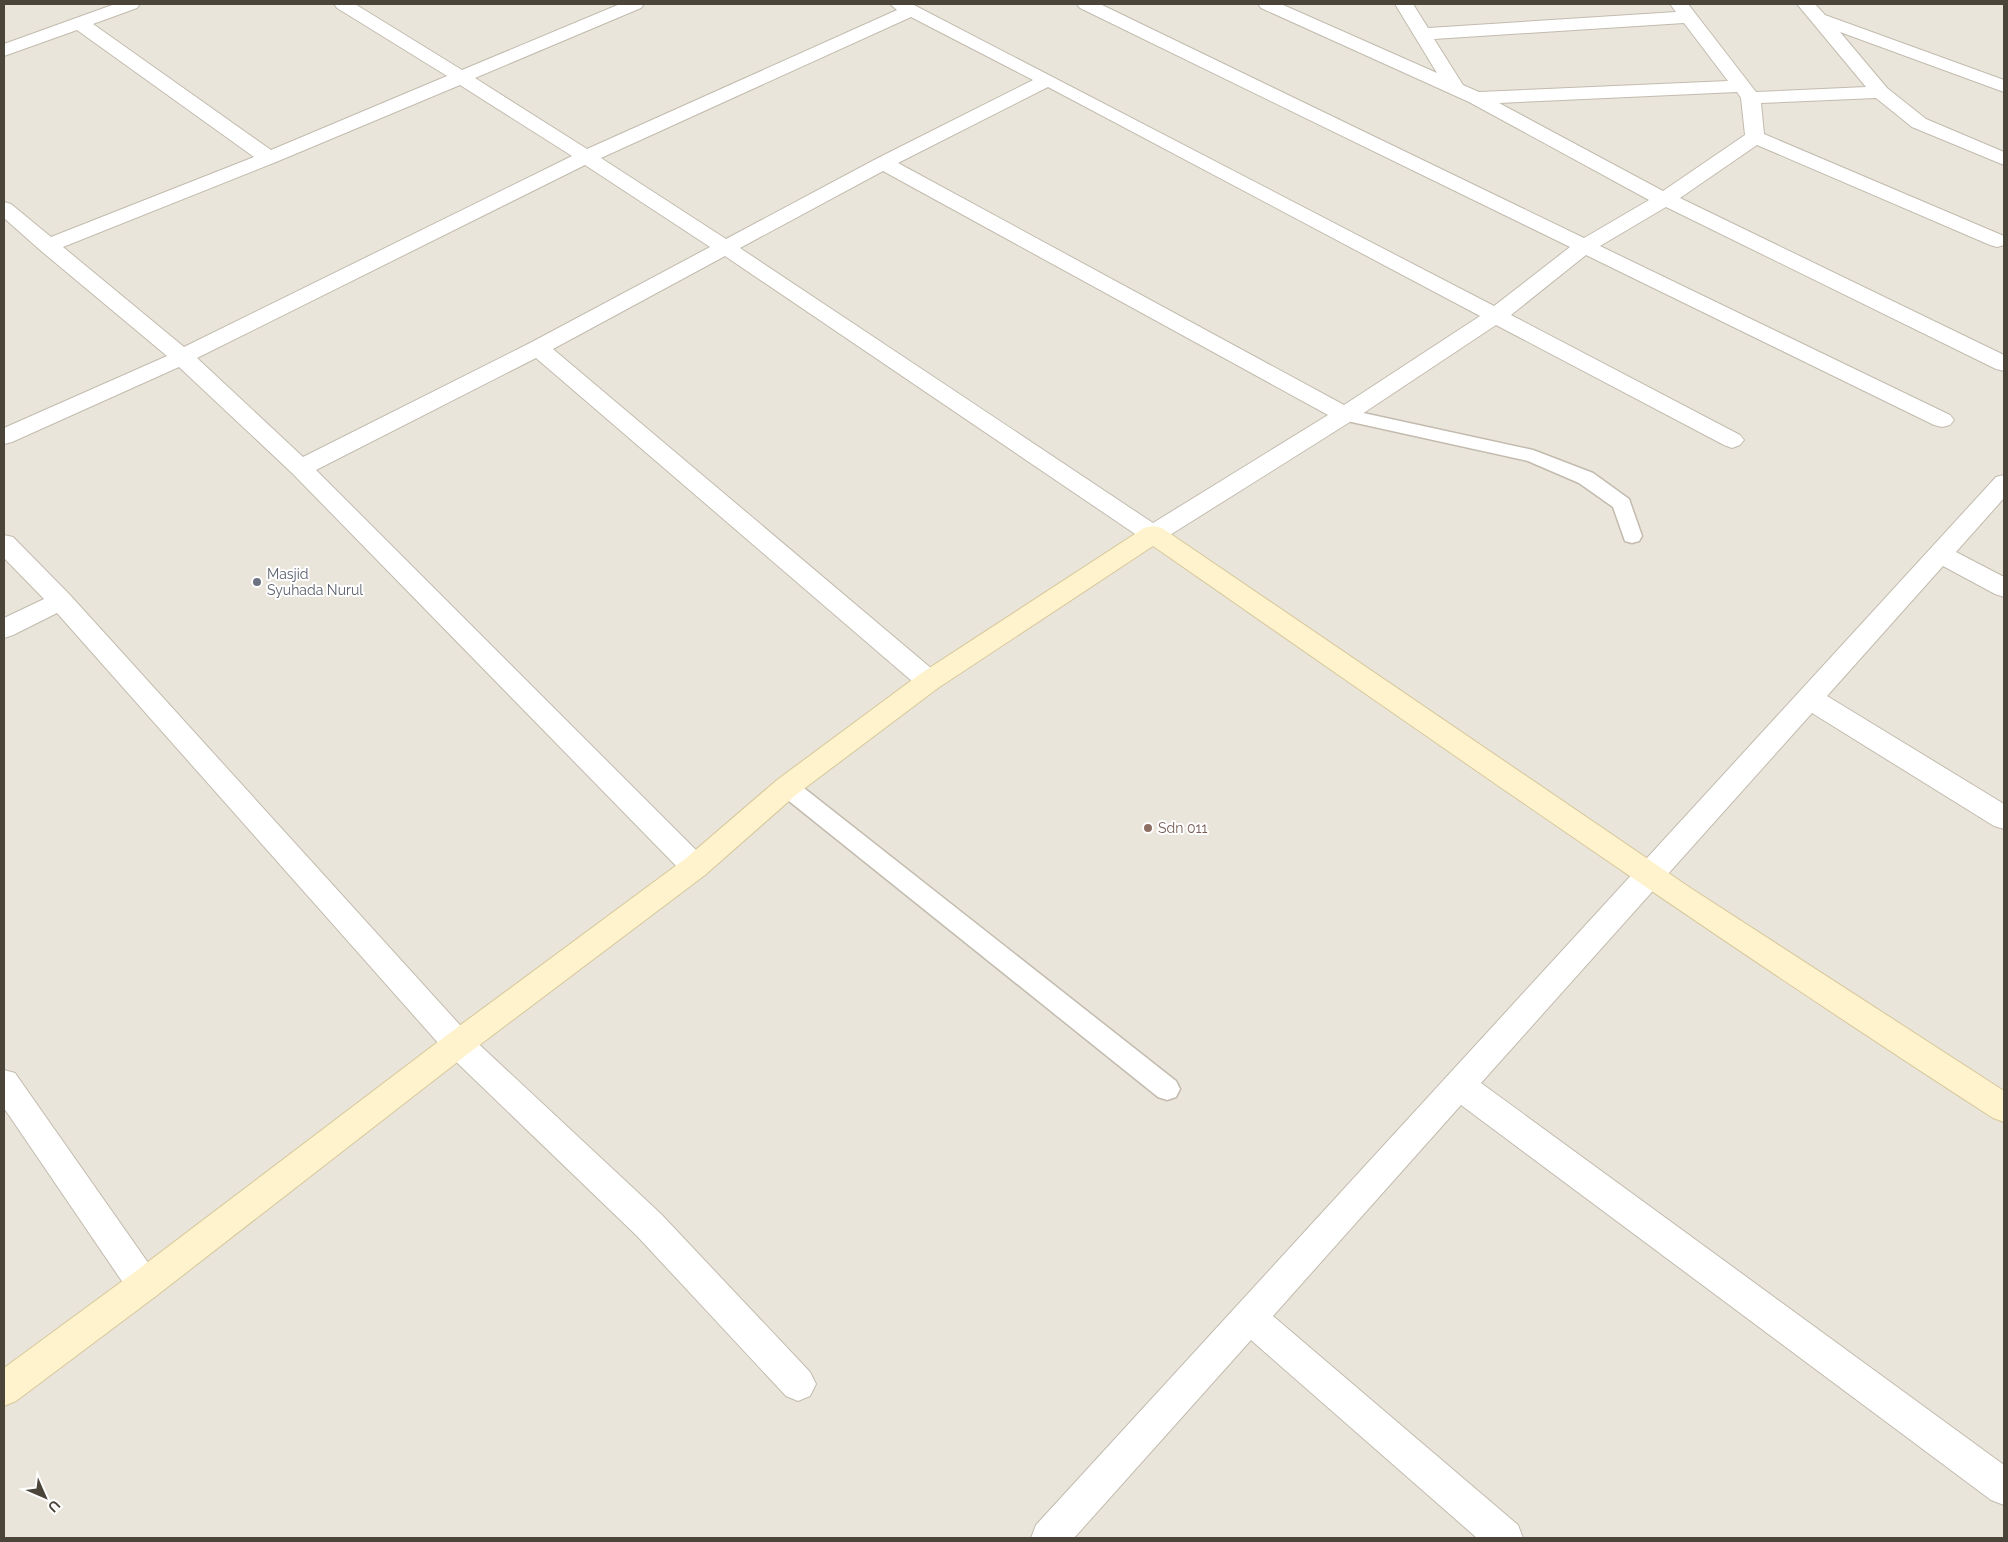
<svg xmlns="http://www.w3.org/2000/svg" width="2008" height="1542" viewBox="0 0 2008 1542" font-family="Raleway,sans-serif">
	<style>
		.residential { fill: #eae5da }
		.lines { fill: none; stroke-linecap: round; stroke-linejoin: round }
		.lane-casing { stroke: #c2bbae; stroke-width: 3 }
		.street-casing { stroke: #c2bbae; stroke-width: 2 }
		.secondary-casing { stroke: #d6c79b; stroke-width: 2 }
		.lane { fill: #fff; fill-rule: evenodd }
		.street { fill: #fff; fill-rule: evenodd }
		.secondary { fill: #fff3cd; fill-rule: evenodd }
		.worship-dot { fill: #6b7280; stroke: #fff; stroke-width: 2 }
		.education-dot { fill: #8d6e63; stroke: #fff; stroke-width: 2 }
		.labels { text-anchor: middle; stroke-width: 4; stroke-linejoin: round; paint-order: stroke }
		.worship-label { font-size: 14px; fill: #5b616d; stroke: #fff; text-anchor: start }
		.education-label { font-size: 14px; fill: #785e54; stroke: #fff; text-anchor: start }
	</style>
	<rect width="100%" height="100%" fill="#f6f3ec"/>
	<rect class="residential" x="4" y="4" width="2000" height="1534"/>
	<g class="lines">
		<defs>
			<g id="lane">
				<path d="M1345,409l188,41 60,23 36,26 13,37 -3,5 -7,2 -7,-2 -12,-34 -34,-24 -51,-22 -190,-42 -2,-4 2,-4z"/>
				<path d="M787,778l8,3 381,300 4,8 -4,8 -9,3 -9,-3 -379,-304 -3,-6 3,-6z"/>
			</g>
			<g id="street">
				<path d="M115,4h25l-3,4 -44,16 178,126 176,-74 -110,-68 -3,-4h21l107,66 158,-66h24l-3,4 -166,70 112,71 310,-139 -7,-6h22l582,302 76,-59 -490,-239 -3,-4h23l484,234 65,-38 -180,-98 -208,-94 -3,-4h23l156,69 -42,-69h18l15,24 248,-16 -6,-8h18l68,88 110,-5 -69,-83h18l10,11 179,65v12l-164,-60 47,56 39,31 78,33v13l-92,-38 -36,-29 -115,5 3,31 240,102v9l-7,2 -7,-2 -233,-100 -77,53 324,157v16l-8,-2 -330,-162 -66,39 350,169 4,5 -4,5 -8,2 -8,-2 -348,-170 -75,60 229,120 4,5 -4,5 -8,3 -8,-3 -228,-120 -143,95 -191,120 -9,2 -9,-2 -419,-284 -172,93 385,325 4,7 -4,7 -9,3 -9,-3 -384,-330 -220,112 389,389 4,8 -4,8 -10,3 -10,-3 -393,-402 -113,-106 -167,75 -8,2v-16l163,-72 -127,-106 -36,-32v-16l7,2 40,33 203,-80 -177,-127 -73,26v-12zM911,17l122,63 -157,79 -150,80 -125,-81zM1684,23l44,58 -249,11 -16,-7 -29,-46zM460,85l112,71 -388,191 -121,-100 213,-85zM1048,87l432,229 -136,89 -446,-242zM1737,92l4,6 4,37 -82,56 -164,-88zM585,165l125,82 -180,96 -227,114 -106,-99zM883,171l445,244 -175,108 -413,-275z"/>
				<path d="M2004,475v23l-48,54 48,25v20l-9,-3 -52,-28 -116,130 177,108v25l-10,-3 -182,-113 -331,370 523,382v40l-13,-5 -530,-395 -188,211 245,209 5,13h-46l-226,-198 -177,198h-43l5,-13 960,-1048z"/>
				<path d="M4,535l9,2 57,58 399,440 192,179 149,158 6,12 -6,12 -12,5 -12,-5 -149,-160 -190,-183 -390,-440 -44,22 -9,3v-20l40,-19 -40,-41z"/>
				<path d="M4,1070l11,3 141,201 5,11 -5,11 -12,5 -12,-5 -128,-188z"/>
			</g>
			<path id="secondary" d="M1153,526l9,2 530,361 312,202v31l-11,-4c-285,-184 -562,-379 -840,-572l-215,142 -141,106 -92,81 -236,178 -313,243 -140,105 -12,5v-38l128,-94 315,-239 238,-176 92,-79 143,-106 224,-146z"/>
		</defs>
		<use href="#lane" class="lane-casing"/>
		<use href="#street" class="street-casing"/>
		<use href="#secondary" class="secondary-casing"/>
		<use href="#lane" class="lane"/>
		<use href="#street" class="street"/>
		<use href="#secondary" class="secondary"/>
	</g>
	<circle class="worship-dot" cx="257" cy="582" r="5"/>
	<circle class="education-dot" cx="1148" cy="828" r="5"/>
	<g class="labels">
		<g class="worship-label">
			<text x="267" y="579">Masjid<tspan x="267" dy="16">Syuhada Nurul</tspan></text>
		</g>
		<g class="education-label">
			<text x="1158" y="833">Sdn 011</text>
		</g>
	</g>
	<rect width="2008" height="1542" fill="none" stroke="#4b4439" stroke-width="10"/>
	<g transform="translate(45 1497) rotate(135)" stroke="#ffffff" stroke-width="4" paint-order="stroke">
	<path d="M0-4L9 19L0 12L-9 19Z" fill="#4b4439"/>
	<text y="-8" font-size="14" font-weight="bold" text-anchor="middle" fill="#4b4439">U</text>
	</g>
</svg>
